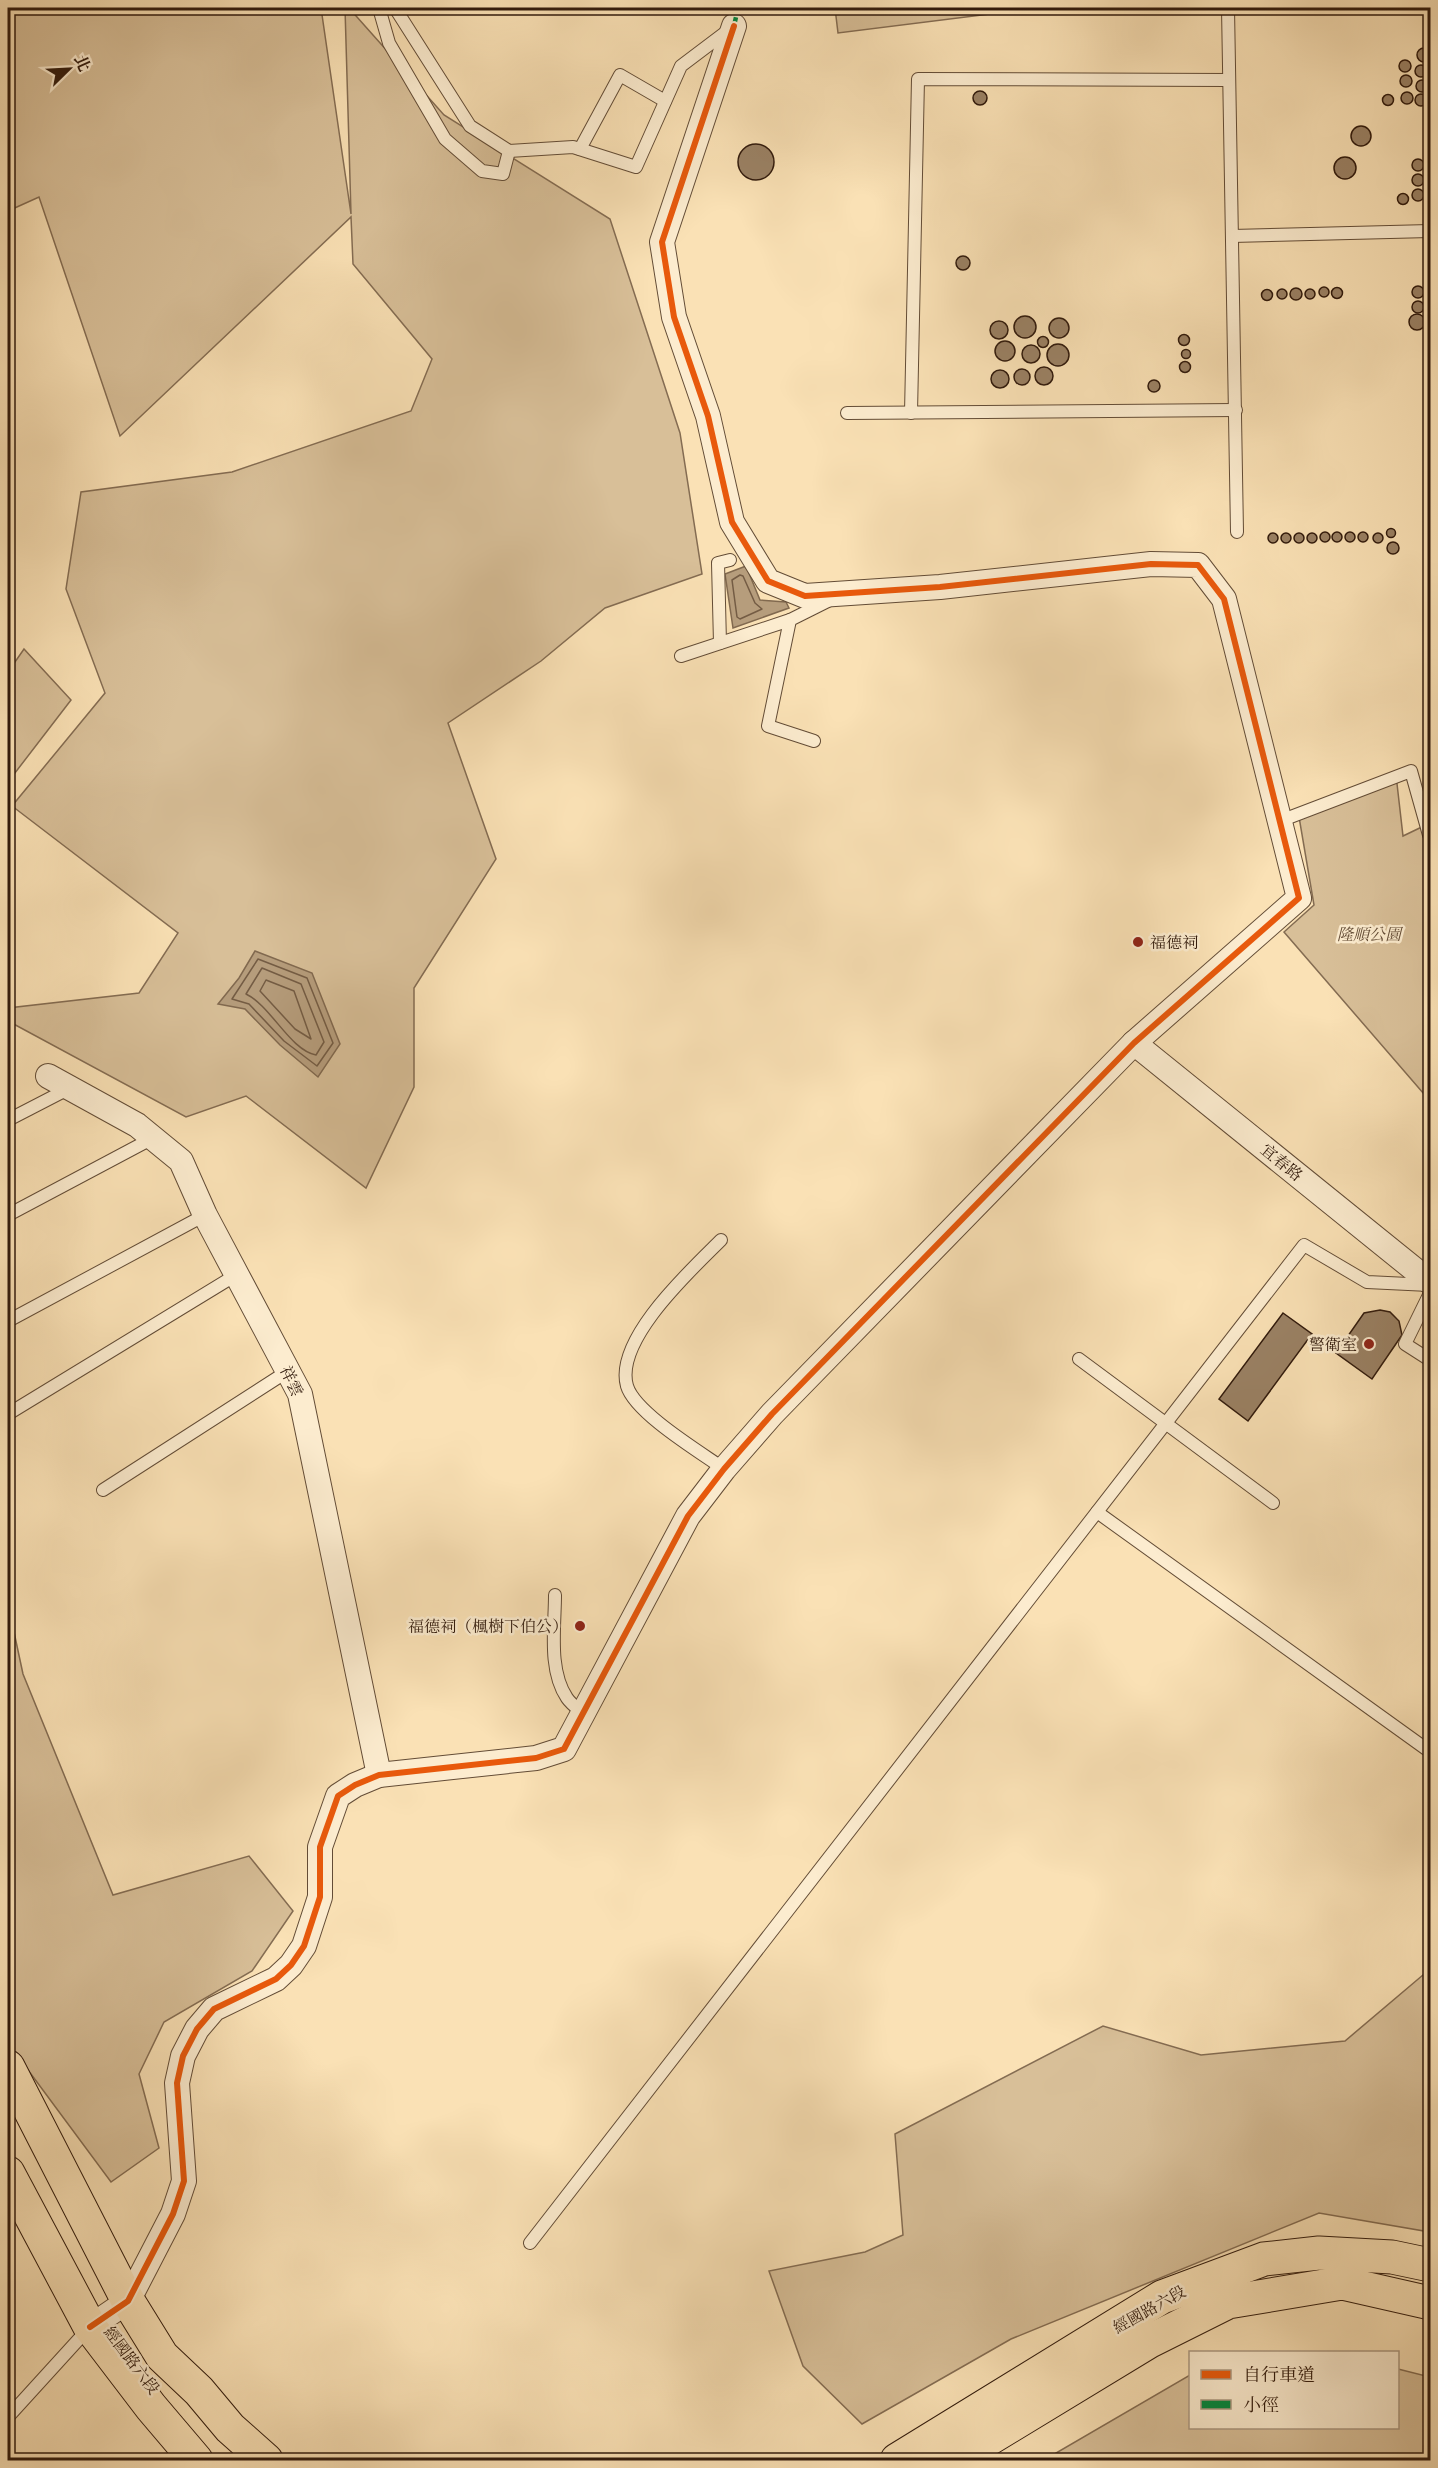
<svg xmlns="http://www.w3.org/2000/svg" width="1438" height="2468" viewBox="0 0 1438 2468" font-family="'IM FELL French Canon','Noto Serif TC',serif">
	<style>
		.green { fill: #d8bf98; stroke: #846c52; stroke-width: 1.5 }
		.water { fill: #b69d7c; stroke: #81694f; stroke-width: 1.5 }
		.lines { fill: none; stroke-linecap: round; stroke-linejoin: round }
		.shore { stroke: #745c44; stroke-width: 1.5 }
		.building { fill: #9a8164; stroke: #311a0c; stroke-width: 1.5 }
		.lane-casing { stroke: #634c36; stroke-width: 14 }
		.street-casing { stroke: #634c36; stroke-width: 26 }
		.primary-casing { stroke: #311a0c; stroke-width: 35 }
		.lane { stroke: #fceccf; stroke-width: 12 }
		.street { stroke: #fceccf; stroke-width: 24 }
		.primary { stroke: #fae1b5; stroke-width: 33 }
		.quiet { stroke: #00873e; stroke-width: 4.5; stroke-dasharray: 9 4.5; stroke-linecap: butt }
		.cycleway-casing { stroke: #fceccf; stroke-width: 10 }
		.cycleway { stroke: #e8590c; stroke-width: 6 }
		.poi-dot { fill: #8f2418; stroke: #fceccf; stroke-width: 2 }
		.labels { text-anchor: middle; stroke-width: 5; stroke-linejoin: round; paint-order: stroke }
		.park-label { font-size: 16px; font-style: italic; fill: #634c36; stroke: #fceccf }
		.poi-label { font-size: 16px; fill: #311a0c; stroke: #fceccf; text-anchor: end }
		.street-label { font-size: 16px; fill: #311a0c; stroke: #fceccf }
	</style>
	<rect width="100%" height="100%" fill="#fae1b5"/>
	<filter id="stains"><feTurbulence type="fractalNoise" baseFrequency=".00333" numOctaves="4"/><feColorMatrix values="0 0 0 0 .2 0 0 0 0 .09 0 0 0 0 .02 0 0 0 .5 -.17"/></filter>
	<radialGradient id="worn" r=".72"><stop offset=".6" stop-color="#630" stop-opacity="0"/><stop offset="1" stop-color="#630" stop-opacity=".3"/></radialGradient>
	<g class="green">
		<path d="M8,8h313l30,206 -6,-206h4l95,107 166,104 70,214 22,141 -97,34 -64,53 -93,62 48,136 -82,129v99l-48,101 -120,-92 -60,21 -178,-96v-13l131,-15 39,-60 -166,-127 93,-113 -39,-104 15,-97 151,-20 179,-61 21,-52 -79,-95 -2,-47 -231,219 -81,-239 -31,14z"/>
		<path d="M835,8h204l-201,25z"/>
		<path d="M24,649l47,51 -63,82v-110z"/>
		<path d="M1396,775l7,61 27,-13v278l-146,-169 30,-27 -16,-94z"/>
		<path d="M8,1604l15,70 90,221 136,-39 44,55 -41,60 -88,51 -25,52 20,74 -48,34 -103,-139z"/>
		<path d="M1430,1969v263l-111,-19 -308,126 -149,85 -59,-58 -34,-95 96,-19 38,-17 -8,-101 208,-108 98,29 144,-14z"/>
		<path d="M1398,2369l32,8v83h-386l146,-85v53h208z"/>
	</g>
	<g class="water">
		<path d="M746,566l14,34 26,2 3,6 -56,20 -8,-54z"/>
		<path d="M255,951l57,22 28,71 -22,33 -38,-32 -35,-36 -27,-5 21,-26z"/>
	</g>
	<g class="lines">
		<g class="shore">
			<path d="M740,575l3,1 12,27 7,6 -22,10 -3,-2 -5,-37z"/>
			<path d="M258,959l49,19 26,65 -16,23 -33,-25 -35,-37 -17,-5z"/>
			<path d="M262,968l39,16 23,58 -8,13c-26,-5 -45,-49 -70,-61z"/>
			<path d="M266,980l28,11 17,48 -16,-10 -35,-38z"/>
		</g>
	</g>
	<g class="building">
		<circle cx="1424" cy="55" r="7"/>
		<circle cx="1405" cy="66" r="6"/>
		<circle cx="1421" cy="71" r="6"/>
		<circle cx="1406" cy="81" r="6"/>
		<circle cx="1422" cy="86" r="6"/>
		<circle cx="980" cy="98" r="7"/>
		<circle cx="1407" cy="98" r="6"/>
		<circle cx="1421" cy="100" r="6"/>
		<circle cx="1388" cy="100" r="5.5"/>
		<circle cx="1361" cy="136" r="10"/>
		<circle cx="756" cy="162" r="18"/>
		<circle cx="1345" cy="168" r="11"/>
		<circle cx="1418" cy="165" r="6"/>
		<circle cx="1418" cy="180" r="6"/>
		<circle cx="1418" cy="195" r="6"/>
		<circle cx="1403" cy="199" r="5.5"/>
		<circle cx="963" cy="263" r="7"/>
		<circle cx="1418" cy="292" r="6"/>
		<circle cx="1324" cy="292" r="5"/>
		<circle cx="1337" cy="293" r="5.5"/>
		<circle cx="1296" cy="294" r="6"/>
		<circle cx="1282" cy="294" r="5"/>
		<circle cx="1310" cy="294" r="5"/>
		<circle cx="1267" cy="295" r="5.5"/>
		<circle cx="1418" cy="307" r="6"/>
		<circle cx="1417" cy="322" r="8"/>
		<circle cx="1025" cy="327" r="11"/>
		<circle cx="1059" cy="328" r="10"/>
		<circle cx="999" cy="330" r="9"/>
		<circle cx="1184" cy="340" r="5.5"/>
		<circle cx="1043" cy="342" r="5.5"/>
		<circle cx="1005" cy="351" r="10"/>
		<circle cx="1058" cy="355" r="11"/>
		<circle cx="1031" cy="354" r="9"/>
		<circle cx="1186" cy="354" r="4.5"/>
		<circle cx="1185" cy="367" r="5.5"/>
		<circle cx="1044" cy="376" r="9"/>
		<circle cx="1022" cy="377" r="8"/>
		<circle cx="1000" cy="379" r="9"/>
		<circle cx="1154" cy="386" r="6"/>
		<circle cx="1391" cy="533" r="4.5"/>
		<circle cx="1337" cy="537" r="5"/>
		<circle cx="1363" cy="537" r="5"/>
		<circle cx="1325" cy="537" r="5"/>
		<circle cx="1350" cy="537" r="5"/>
		<circle cx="1378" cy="538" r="5"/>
		<circle cx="1273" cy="538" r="5"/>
		<circle cx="1299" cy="538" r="5"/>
		<circle cx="1286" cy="538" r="5"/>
		<circle cx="1312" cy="538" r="5"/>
		<circle cx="1393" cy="548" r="6"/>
		<path d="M1380,1310l10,2 9,9 3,14 -30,44 -36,-26 28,-40z"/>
		<path d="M1283,1313l29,21 -64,87 -29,-22z"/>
	</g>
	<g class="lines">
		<defs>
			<g id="lane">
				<path d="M379,8l10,35 56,96 37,32 21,3 6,-23"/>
				<path d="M395,8l75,118 39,25 64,-4 63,20 45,-101 49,-37"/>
				<path d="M1228,8l9,524"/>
				<path d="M580,149l40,-74 45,26"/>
				<path d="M1232,236l198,-5"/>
				<path d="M847,413l389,-3"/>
				<path d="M911,413l7,-334 311,1"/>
				<path d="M720,643l-2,-80 12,-3"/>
				<path d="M681,656l109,-36"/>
				<path d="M814,741l-46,-15 22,-106 38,-19"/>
				<path d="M1280,821l131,-50 18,64"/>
				<path d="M8,1120l62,-32"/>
				<path d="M8,1215l145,-77"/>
				<path d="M721,1240c-30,30 -107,100 -94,146 8,27 73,66 97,83"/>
				<path d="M1430,1293l-25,51 25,16"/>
				<path d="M8,1321l197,-106"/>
				<path d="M1079,1359l194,144"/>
				<path d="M8,1414l228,-139"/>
				<path d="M103,1490l185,-119"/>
				<path d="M1097,1512l332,239"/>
				<path d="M555,1595c0,32 -7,75 12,103 4,6 11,11 17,16"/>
				<path d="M530,2243l774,-998 63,37 62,3"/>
				<path d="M8,2417l81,-89"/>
			</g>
			<g id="street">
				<path d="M1134,1043l296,239"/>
				<path d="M48,1076l89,49 44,36 24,54 95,179 79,381"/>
				<path d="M90,2327l38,-26 45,-87 11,-33 -7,-98 6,-27 14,-27 17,-20 62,-30 15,-14 13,-19 16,-49v-50l18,-51 17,-11 24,-10 157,-17 28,-9 124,-233 36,-47 48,-55 362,-371 165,-145 -75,-299 -26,-34 -47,-1 -211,23 -135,9 -37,-15 -36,-59 -24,-106 -34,-99 -12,-75 72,-216"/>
			</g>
			<g id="primary">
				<path d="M8,2067l120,234 34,55 37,35 31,37 36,32"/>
				<path d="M8,2173l82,154 61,80 45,53"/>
				<path d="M897,2460l265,-163 102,-38 55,-6 73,4 38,8"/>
				<path d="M954,2460l196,-119 78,-39 114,-19 88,20"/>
			</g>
		</defs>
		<use href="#lane" class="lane-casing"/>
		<use href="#street" class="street-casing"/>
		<use href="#primary" class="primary-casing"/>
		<use href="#lane" class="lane"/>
		<use href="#street" class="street"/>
		<use href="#primary" class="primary"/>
		<path class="quiet" d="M734,26l4,-18"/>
		<defs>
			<path id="cycleway" d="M90,2327l38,-26 45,-87 11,-33 -7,-98 6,-27 14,-27 17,-20 62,-30 15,-14 13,-19 16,-49v-50l18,-51 17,-11 24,-10 157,-17 28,-9 124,-233 36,-47 48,-55 362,-371 165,-145 -75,-299 -26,-34 -47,-1 -211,23 -135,9 -37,-15 -36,-59 -24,-106 -34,-99 -12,-75 72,-216"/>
		</defs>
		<use href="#cycleway" class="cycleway-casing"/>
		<use href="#cycleway" class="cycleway"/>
	</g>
	<g class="poi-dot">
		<circle cx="1138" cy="942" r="6"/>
		<circle cx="1369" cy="1344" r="6"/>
		<circle cx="580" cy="1626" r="6"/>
	</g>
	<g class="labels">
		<g class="park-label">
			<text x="1369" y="940">隆順公園</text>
		</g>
		<g class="poi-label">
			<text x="1150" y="948" text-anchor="start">福德祠</text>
			<text x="1357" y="1350">警衛室</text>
			<text x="568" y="1632">福德祠（楓樹下伯公）</text>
		</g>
		<g class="street-label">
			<text transform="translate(1282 1162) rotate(39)" y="6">宜春路</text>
			<text transform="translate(292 1381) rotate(65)" y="6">祥雲</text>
			<text transform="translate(1149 2309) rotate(-29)" y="6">經國路六段</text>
			<text transform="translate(132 2360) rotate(53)" y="6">經國路六段</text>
		</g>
	</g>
	<rect width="1438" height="2468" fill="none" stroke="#fae1b5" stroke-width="30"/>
	<rect x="9" y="9" width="1420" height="2450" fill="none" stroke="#311a0c" stroke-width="3"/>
	<rect x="15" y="15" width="1408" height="2438" fill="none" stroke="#311a0c" stroke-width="1.5"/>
	<rect x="1189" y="2351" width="210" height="78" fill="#fceccf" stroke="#ab9881" stroke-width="1.5"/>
	<rect x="1201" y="2370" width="30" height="9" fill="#e8590c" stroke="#ab9881" stroke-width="1.5"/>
	<text x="1243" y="2381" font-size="18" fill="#311a0c">自行車道</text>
	<rect x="1201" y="2400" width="30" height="9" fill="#00873e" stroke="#ab9881" stroke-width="1.5"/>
	<text x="1243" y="2411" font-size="18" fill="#311a0c">小徑</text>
	<g transform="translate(69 69) rotate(66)" stroke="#fceccf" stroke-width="4.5" paint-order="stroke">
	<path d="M0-4.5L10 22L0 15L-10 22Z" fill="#311a0c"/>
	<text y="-9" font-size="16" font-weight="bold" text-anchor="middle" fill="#311a0c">北</text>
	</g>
	<rect width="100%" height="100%" filter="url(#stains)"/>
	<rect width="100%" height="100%" fill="url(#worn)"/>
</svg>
